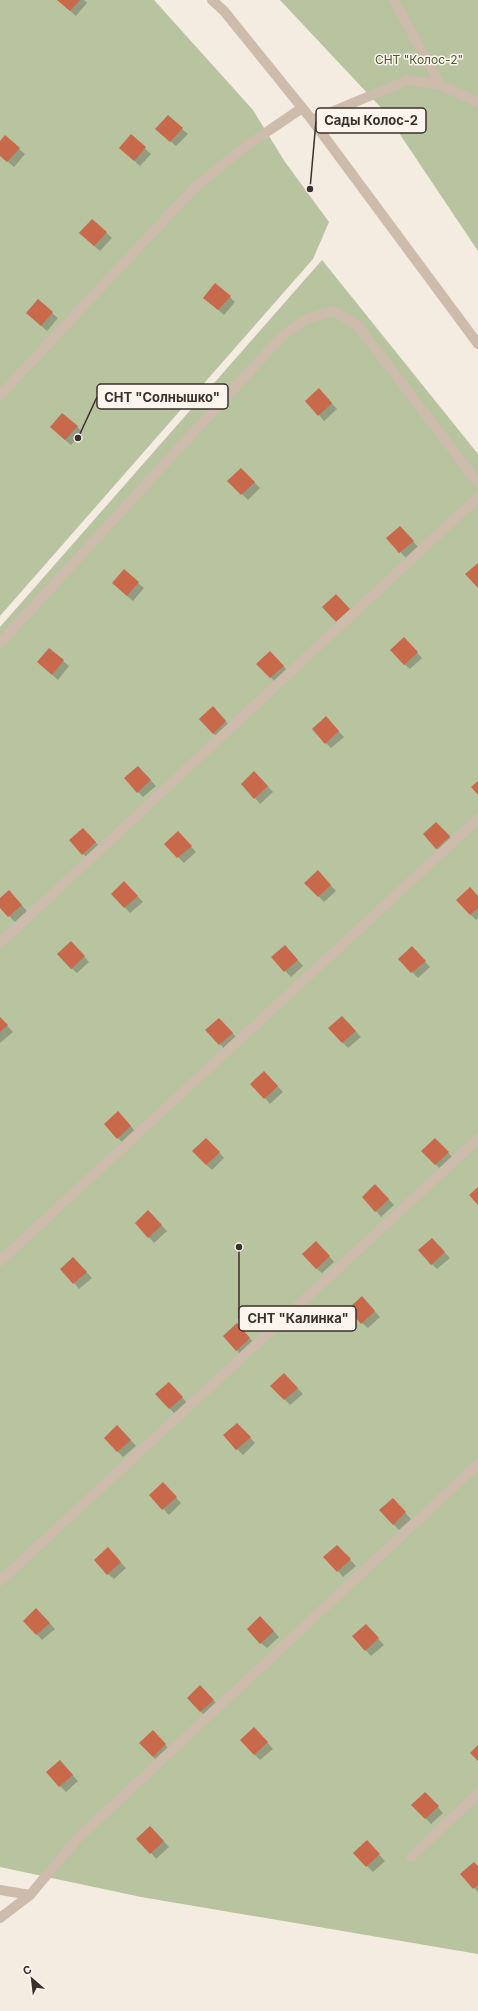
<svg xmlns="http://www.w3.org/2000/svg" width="478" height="2011" viewBox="0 0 478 2011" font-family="Inter,sans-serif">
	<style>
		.green { fill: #b8c4a0 }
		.shadow { fill: #0003 }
		.building { fill: #c8694b }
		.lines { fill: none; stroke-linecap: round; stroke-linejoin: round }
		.minor { stroke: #cdbbac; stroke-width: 10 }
		.labels { text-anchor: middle; stroke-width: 3; stroke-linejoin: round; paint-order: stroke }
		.park-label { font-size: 12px; fill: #4a5a2e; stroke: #fbf5ee }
		.leader { fill: none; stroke: #3b302b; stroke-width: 1.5 }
		.callout-dot { fill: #3b302b; stroke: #fbf5ee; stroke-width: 1.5 }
		.callout { fill: #fbf5ee; stroke: #3b302b; stroke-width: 1.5 }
		.callout-label { font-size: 13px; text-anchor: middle; font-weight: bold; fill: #3b302b }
	</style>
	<rect width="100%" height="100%" fill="#f4ebe1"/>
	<g class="green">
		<path d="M0,0h154l99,110 32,52 44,60 -16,37 -313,357z"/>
		<path d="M280,0h198v251l-93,-139z"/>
		<path d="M322,260l156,194v1500l-337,-57 -141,-30v-1240z"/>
	</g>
	<g class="shadow">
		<path d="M58,0h26l3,3 -11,13z"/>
		<path d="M182,129l6,5 -12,12 -14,-12z"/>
		<path d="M131,136l20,18 -11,12 -20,-18z"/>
		<path d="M0,142l19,7 6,5 -11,13 -14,-12z"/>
		<path d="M92,220l20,18 -12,13 -14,-12z"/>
		<path d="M230,297l5,5 -11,13 -14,-12z"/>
		<path d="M27,313h25l6,5 -11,13z"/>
		<path d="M324,395l13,14 -13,12 -5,-6z"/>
		<path d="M77,426l5,6 -11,13 -14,-12z"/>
		<path d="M241,469l19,19 -12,12 -19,-19z"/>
		<path d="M405,532l13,15 -12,11 -19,-20z"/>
		<path d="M124,571l20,17 -11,13 -14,-12z"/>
		<path d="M410,644l12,14 -12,11 -6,-5z"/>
		<path d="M49,649l20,17 -11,14 -14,-13z"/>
		<path d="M276,658l13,14 -13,11 -18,-19z"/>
		<path d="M218,713l13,14 -12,12 -6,-6z"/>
		<path d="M331,723l13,14 -13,11 -5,-5z"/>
		<path d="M138,767l18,19 -13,11 -5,-5z"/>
		<path d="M260,778l13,14 -13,12 -5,-6z"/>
		<path d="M436,823l19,19 -13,12 -18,-20z"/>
		<path d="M88,834l13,14 -12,12 -19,-20z"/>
		<path d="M183,838l13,14 -12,11 -19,-19z"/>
		<path d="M323,877l13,14 -12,11 -18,-19z"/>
		<path d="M130,888l13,14 -13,11 -18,-19z"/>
		<path d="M14,897l13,14 -12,11 -15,-15v-7z"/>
		<path d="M478,897v21l-2,2 -6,-6z"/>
		<path d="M71,942l18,20 -12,11 -6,-5z"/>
		<path d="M290,951l13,15 -12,11 -19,-20z"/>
		<path d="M417,953l13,14 -12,11 -19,-19z"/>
		<path d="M0,1018l13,14 -13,11z"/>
		<path d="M348,1023l13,14 -13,11 -6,-6z"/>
		<path d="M224,1024l14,15 -13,11 -5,-6z"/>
		<path d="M270,1078l13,14 -13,12 -5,-6z"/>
		<path d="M123,1118l13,14 -13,11 -5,-5z"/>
		<path d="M212,1144l12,14 -12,12 -6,-5z"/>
		<path d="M441,1145l13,14 -13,11 -18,-19z"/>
		<path d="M381,1191l13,14 -13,12 -5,-6z"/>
		<path d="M154,1217l13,14 -13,12 -18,-20z"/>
		<path d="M437,1244l13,14 -13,11 -5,-5z"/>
		<path d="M322,1248l12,14 -12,11 -6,-5z"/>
		<path d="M79,1264l13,14 -13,11 -5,-6z"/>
		<path d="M367,1303l13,14 -12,11 -6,-5z"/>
		<path d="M242,1330l13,14 -13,12 -18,-20z"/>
		<path d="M290,1380l13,14 -13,11 -18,-19z"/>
		<path d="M175,1389l12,14 -12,11 -6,-6z"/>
		<path d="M242,1429l13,14 -12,12 -6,-6z"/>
		<path d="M123,1432l13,14 -13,11 -18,-19z"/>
		<path d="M168,1489l13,14 -12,12 -19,-20z"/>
		<path d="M398,1505l13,14 -12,11 -6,-6z"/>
		<path d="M343,1552l13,14 -13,11 -5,-6z"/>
		<path d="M113,1554l13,14 -12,11 -6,-5z"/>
		<path d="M42,1615l13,14 -13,11 -18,-19z"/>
		<path d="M266,1623l13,14 -12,11 -6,-5z"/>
		<path d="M371,1631l13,14 -13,11 -18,-20z"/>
		<path d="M206,1692l13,14 -13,11 -18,-19z"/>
		<path d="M260,1734l13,15 -13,11 -6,-6z"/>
		<path d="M158,1737l13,14 -12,11 -6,-5z"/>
		<path d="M65,1767l13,14 -12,11 -19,-19z"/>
		<path d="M431,1799l12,14 -12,11 -18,-19z"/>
		<path d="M156,1833l13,14 -13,12 -5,-6z"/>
		<path d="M372,1847l13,14 -12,11 -19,-19z"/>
		<path d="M478,1867v25l-17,-18z"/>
	</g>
	<g class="building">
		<path d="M57,0h23l-10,11z"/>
		<path d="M168,115l15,13 -13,14 -15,-13z"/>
		<path d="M131,134l15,13 -12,14 -15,-13z"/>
		<path d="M5,135l15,13 -13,14 -7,-6v-15z"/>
		<path d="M92,219l15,13 -13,14 -15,-13z"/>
		<path d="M215,283l16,13 -13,14 -15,-12z"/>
		<path d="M38,299l15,13 -12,14 -15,-13z"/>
		<path d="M319,388l13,15 -14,13 -13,-15z"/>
		<path d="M62,413l16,13 -13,14 -15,-13z"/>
		<path d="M241,468l14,14 -14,13 -14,-14z"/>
		<path d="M400,526l14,15 -15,12 -13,-15z"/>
		<path d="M478,563v25l-13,-14z"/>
		<path d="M124,569l15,13 -12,14 -15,-13z"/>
		<path d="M336,594l14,15 -14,13 -14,-15z"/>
		<path d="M404,637l14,15 -14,13 -14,-15z"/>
		<path d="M49,648l15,12 -12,15 -15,-13z"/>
		<path d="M270,651l14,15 -14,12 -14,-14z"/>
		<path d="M213,706l13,15 -13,13 -14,-15z"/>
		<path d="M326,716l13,15 -14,13 -13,-15z"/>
		<path d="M138,766l13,14 -14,13 -13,-15z"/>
		<path d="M254,771l14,15 -14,13 -13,-15z"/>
		<path d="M478,781v14l-7,-8z"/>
		<path d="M436,822l14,14 -14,13 -13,-15z"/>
		<path d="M83,828l13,14 -14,13 -13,-15z"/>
		<path d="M178,831l14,15 -15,12 -13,-14z"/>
		<path d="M318,870l13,15 -13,12 -14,-14z"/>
		<path d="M124,881l14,15 -14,12 -13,-14z"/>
		<path d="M470,887l8,9v12l-8,7 -14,-15z"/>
		<path d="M9,890l13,15 -14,12 -8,-9v-10z"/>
		<path d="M71,941l14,15 -14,13 -14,-15z"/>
		<path d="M285,945l13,15 -14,12 -13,-15z"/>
		<path d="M412,946l14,15 -15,12 -13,-14z"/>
		<path d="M342,1016l14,15 -14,12 -14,-15z"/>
		<path d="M0,1017l8,8 -8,7z"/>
		<path d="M219,1018l14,15 -14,12 -14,-15z"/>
		<path d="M264,1071l14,15 -14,13 -14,-15z"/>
		<path d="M118,1111l13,15 -14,13 -13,-15z"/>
		<path d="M206,1138l14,14 -14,13 -14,-14z"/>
		<path d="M435,1138l14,14 -14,13 -14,-14z"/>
		<path d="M375,1184l14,15 -14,13 -13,-15z"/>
		<path d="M478,1187v18l-9,-10z"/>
		<path d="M148,1210l14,15 -14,13 -13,-15z"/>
		<path d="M432,1238l13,14 -14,13 -13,-15z"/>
		<path d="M316,1241l14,15 -14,13 -14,-15z"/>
		<path d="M73,1257l14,15 -14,12 -13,-15z"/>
		<path d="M362,1296l13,15 -14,13 -13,-15z"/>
		<path d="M237,1323l13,15 -14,13 -13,-15z"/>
		<path d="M284,1373l14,15 -14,12 -14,-14z"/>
		<path d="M169,1382l14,15 -14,12 -14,-15z"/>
		<path d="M237,1423l14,14 -15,13 -13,-15z"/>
		<path d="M117,1425l14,15 -14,12 -13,-14z"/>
		<path d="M163,1482l14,15 -15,13 -13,-15z"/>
		<path d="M393,1498l13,14 -13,13 -14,-15z"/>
		<path d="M337,1545l14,14 -14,13 -14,-15z"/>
		<path d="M108,1547l13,15 -14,13 -13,-15z"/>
		<path d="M36,1608l14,15 -14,12 -13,-14z"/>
		<path d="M260,1616l14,15 -14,13 -13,-15z"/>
		<path d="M366,1624l13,14 -14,13 -13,-15z"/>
		<path d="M200,1685l14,15 -14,12 -13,-14z"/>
		<path d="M254,1727l14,15 -14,13 -14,-15z"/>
		<path d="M153,1730l13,14 -13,13 -14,-14z"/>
		<path d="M478,1745v16l-8,-8z"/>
		<path d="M60,1760l13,15 -14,12 -13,-15z"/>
		<path d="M425,1792l14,14 -14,13 -14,-14z"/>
		<path d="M150,1826l14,15 -14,13 -14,-15z"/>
		<path d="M367,1840l13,14 -14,13 -13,-14z"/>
		<path d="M474,1862l4,4v19l-5,4 -13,-15z"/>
	</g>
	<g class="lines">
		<g class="minor">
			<path d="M212,0l12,11 88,109 166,224"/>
			<path d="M394,0l46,85"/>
			<path d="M312,120l96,-40 32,5 38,17"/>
			<path d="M0,395l195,-208 47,-38 60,-41"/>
			<path d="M0,643l283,-308 23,-16 27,-8 25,15 120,157"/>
			<path d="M0,943l478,-446"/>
			<path d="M0,1261l478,-442"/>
			<path d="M0,1581l478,-442"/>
			<path d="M411,1857l67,-64"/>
			<path d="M0,1890l30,5"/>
			<path d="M0,1918l30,-23 47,-56 401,-375"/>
		</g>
	</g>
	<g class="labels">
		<g class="park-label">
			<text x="419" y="64">СНТ "Колос-2"</text>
		</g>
	</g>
	<path class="leader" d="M310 189L316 121M78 438L97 397M239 1247L239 1319"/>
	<g class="callout-dot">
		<circle cx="310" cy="189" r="4"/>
		<circle cx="78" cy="438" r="4"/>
		<circle cx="239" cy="1247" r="4"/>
	</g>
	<g class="callout">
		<rect x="316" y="108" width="110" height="25" rx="4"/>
		<rect x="97" y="384" width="131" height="25" rx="4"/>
		<rect x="239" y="1306" width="117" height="25" rx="4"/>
	</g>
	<g class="callout-label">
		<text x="371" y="125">Сады Колос-2</text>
		<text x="162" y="402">СНТ "Солнышко"</text>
		<text x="298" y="1323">СНТ "Калинка"</text>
	</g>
	<g transform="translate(32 1979) rotate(332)" stroke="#fbf5ee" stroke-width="3" paint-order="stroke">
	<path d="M0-3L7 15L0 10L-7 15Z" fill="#3b302b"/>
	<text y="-6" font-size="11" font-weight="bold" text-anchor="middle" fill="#3b302b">С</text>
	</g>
</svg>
